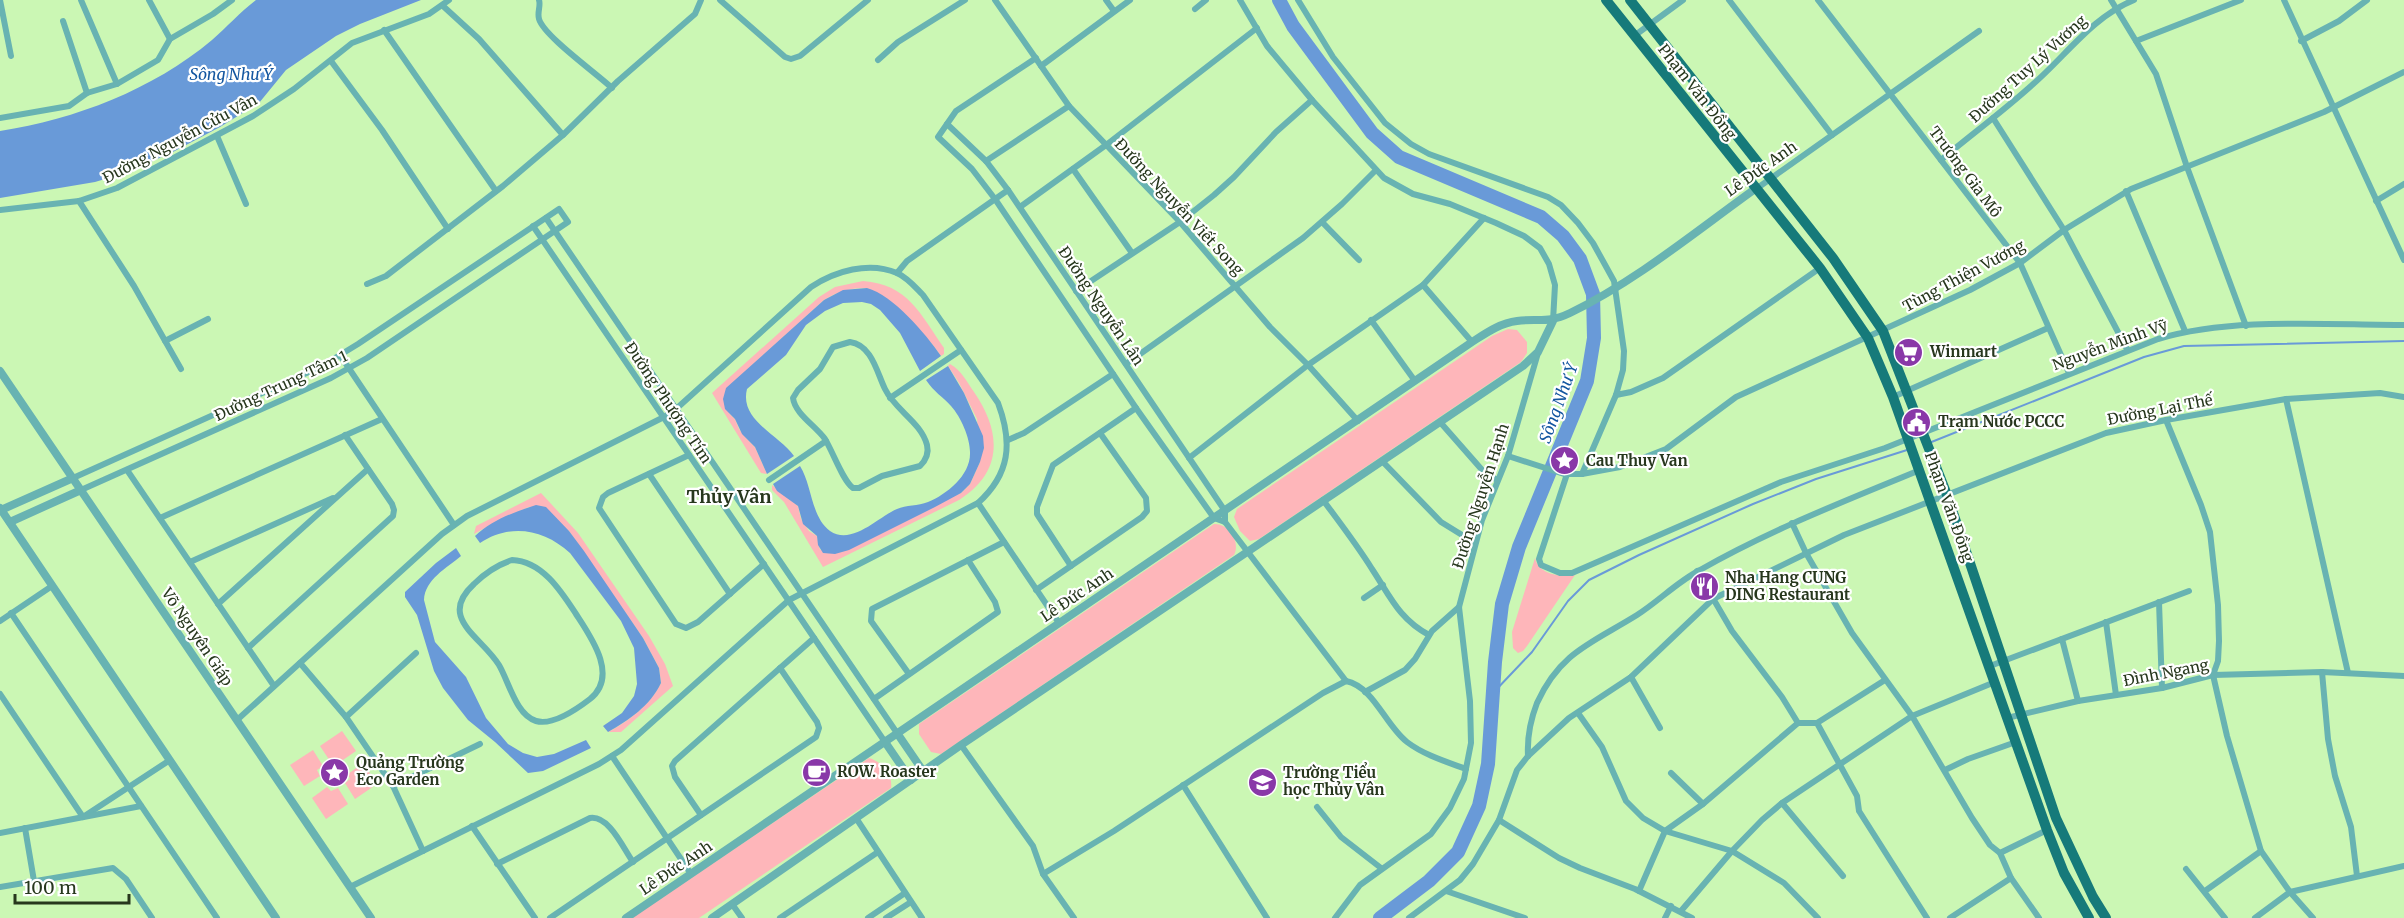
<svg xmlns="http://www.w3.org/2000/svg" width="2404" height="918" viewBox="0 0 2404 918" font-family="Merriweather,serif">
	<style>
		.green { fill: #feb6ba }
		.water { fill: #699ad8 }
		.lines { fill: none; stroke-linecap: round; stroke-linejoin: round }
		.stream { stroke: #699ad8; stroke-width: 2 }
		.river { stroke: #699ad8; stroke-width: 14 }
		.minor { stroke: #68b3b2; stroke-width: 6 }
		.tertiary { stroke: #68b3b2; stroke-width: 8 }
		.primary { stroke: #167a7a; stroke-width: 10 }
		.labels { text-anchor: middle; stroke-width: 4.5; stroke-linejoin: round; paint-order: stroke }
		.street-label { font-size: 15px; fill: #27371d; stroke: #fff }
		.poi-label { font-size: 15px; font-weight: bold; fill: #27371d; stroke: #fff; text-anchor: start }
		.water-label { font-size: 16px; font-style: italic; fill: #1356a0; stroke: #fff }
		.quarter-label { font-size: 18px; font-weight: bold; fill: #27371d; stroke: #fff }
	</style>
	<rect width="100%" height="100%" fill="#cbf7b4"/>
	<g class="green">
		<path d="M863,281c45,3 58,34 81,67v6l-3,2c-20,-29 -45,-48 -74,-68 -17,0 -28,3 -43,12l-97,88 2,25 6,6 4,10 8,10 8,8 12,27 -6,-1 -49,-80 107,-96 16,-10z"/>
		<path d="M1508,329l9,1 10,12v11l-6,9 -262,177 -9,2 -10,-10 -6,-14 3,-8 255,-173z"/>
		<path d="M950,364c11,6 17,18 24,28 27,39 30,80 -15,108l-136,67 -39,-65 -12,-12v-5l26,21 3,13 8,12 8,5 3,14 141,-57 9,-9 10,-22 -3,-43 -18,-36 -11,-17z"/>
		<path d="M541,493l37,40 71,103 16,28 8,22 -52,46h-13c21,-11 42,-27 53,-49l-2,-15 -16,-30 -74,-107 -40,-24 -28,12 -27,15 2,-8z"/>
		<path d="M1214,524c14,-1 27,18 20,31l-293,199 -10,-2 -12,-18v-10z"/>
		<path d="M1535,558c4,17 25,19 40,17l-48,71 -4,5 -5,2 -5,-5 -1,-16z"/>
		<path d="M342,731l14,20 -16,11 -4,-4 -6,3 -10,-15z"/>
		<path d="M313,750l10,16 -6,4 3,6 -16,10 -14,-21z"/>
		<path d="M869,758c13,4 24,16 22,30l-192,130h-67z"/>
		<path d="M363,763l14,21 -22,15 -10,-16 5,-4 -2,-5z"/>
		<path d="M327,787l4,4 7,-3 10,16 -22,15 -14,-21z"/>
	</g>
	<g class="water">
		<path d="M256,0h165l-61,24 -24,12 -50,34 -27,33 -39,24 -49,26 -46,20 -30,9 -95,16v-67c76,-12 152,-41 212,-91 15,-13 28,-28 44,-40z"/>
		<path d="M867,288c26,7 59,46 74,68l-21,15 -20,-38 -20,-23 -9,-6 -9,-2 -19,1 -18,8 -19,14 -20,30 -39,34c-8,31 32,46 47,67l-27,18 -12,-27 -13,-13 -7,-15 -10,-10 -2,-10 3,-11 98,-88 19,-10z"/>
		<path d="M948,366l16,27 19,43 1,12 -4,14 -10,22 -9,9 -26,14 -86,43 -14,4 -12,-1 -5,-8 -1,-9 -14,-12 -5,-18 -21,-15 -4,-7 27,-18c12,19 11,51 30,65 22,15 48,-14 67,-22 9,-4 21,-3 31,-7 19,-8 43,-27 42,-50 0,-14 -9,-35 -19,-46 -9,-10 -16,-13 -25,-26z"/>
		<path d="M536,505l10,2 23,24 15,20 59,87 16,30 2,15c-11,23 -32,37 -53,49l-5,-6 19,-13 12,-17 3,-12 -3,-36 -13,-27 -51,-68c-26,-24 -60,-30 -90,-10l-5,-7c17,-16 39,-24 61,-31z"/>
		<path d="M456,548l5,8c-14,12 -36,23 -37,44l11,42 31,35 20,41 22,26 15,9 14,4 17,-3 32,-14 5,8 -48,23 -15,2 -33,-31 -27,-22 -25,-32 -9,-17 -17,-56 -12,-18v-5l31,-29z"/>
		<path d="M336,764l9,13 -13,9 -9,-13z"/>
	</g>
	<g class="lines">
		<g class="stream">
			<path d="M1929,443l215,-86 40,-11 220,-5"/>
			<path d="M1493,693l39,-41 36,-51 21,-21 50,-25 114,-51 63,-25 91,-29"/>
		</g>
		<path class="river" d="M1279,0l14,26 79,107 27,24 142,60 22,19 17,23 13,35 1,44 -7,43 -68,166 -17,57 -7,58 -7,102 -9,42 -21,46 -29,29 -49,37"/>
		<g class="minor">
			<path d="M0,0l11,56"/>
			<path d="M81,0l36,84"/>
			<path d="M149,0l21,39"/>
			<path d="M539,0c2,6 -2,12 0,19 5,17 57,54 73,69"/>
			<path d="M720,0l65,57 6,2 9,-3 68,-56"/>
			<path d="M995,0l74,106 111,116 90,105 38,38 50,56"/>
			<path d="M1106,0l8,11"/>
			<path d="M1240,0l27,46 45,54 72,78 29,16 37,10 46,19 28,13 16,12 9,16 6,21 -2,36"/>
			<path d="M1298,0l35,57 52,66 26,21 18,10 119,43 13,8 17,18 15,20 21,38 10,70 -1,19 -7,25 -34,79"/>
			<path d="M1729,0l103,135"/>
			<path d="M1818,0l202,263 49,110"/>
			<path d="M2111,0l45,74 31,93 59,159"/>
			<path d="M2284,0l120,260"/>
			<path d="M443,6l36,33 84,96"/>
			<path d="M1195,9l11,-9"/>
			<path d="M63,21l24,72"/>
			<path d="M384,30l112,161"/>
			<path d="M1634,36l49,-36"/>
			<path d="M2136,41l105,-41"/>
			<path d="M2301,41l38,-20 28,-21"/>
			<path d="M1036,58l-80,53 -18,26 34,32 23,30 141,209 78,110 11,4 121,159"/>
			<path d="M878,60l20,-18 67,-42"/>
			<path d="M331,61l51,69 66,99"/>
			<path d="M1041,66l89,-66"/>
			<path d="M0,118l69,-12 18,-13 30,-9 41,-24 12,-21 43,-25 19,-14"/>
			<path d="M1993,118l71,112 63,119"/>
			<path d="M947,124l39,37 22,29 217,321v11"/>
			<path d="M217,136l29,68"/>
			<path d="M1941,160c30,-25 61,-48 90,-74 34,-29 61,-69 103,-86"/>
			<path d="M986,161l83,-55"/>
			<path d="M1073,169l59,84"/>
			<path d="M1756,189l223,-158"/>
			<path d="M2126,191l59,140"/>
			<path d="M79,201l55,85 47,83"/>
			<path d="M2376,201l28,-17"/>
			<path d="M1020,207l86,-62 151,-117"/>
			<path d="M0,210l79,-9 38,-13 136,-72 41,-27 58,-46 77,-29 20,-14"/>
			<path d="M546,218l351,515"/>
			<path d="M1322,222l37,38"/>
			<path d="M533,226l352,516"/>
			<path d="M897,273l10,-12 101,-71"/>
			<path d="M367,284l19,-8 117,-90 60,-51 55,-54 77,-67 6,-14"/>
			<path d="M1423,285l49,57"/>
			<path d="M1076,291l104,-69 34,-27 20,-18 42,-45 36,-32"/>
			<path d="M1371,320l44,61"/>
			<path d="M165,341l43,-22"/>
			<path d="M850,342c22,3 27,31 35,47 10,21 36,33 42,56 2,8 -1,15 -7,21l-38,10 -23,12h-6c-10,-7 -20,-36 -28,-49 -9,-13 -30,-25 -32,-41l5,-8 22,-21 13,-22z"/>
			<path d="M340,355l114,170"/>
			<path d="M1126,364l177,-126 39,-34 34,-34"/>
			<path d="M1616,395l15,-3 32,-14 157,-110"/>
			<path d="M1893,397l155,-69"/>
			<path d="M890,398l71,-48"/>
			<path d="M2286,399l62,274"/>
			<path d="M2166,420l35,85 9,27 8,73 1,36 -1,20 -5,14 14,61 34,115 29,41 23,26"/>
			<path d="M1440,422l43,49 14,9"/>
			<path d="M1008,440l16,-7 89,-59"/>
			<path d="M689,455l-81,38 -5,4 -4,11 77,116 10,4 12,-6 66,-58"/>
			<path d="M1508,456l56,18h18l38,-7 46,-18 70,-52 234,-107 50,-27 44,-33 67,-41 193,-77 80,-40"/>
			<path d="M1189,458l119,-93 115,-80 61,-67"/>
			<path d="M1382,461l59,61 34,21"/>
			<path d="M127,470l147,216"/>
			<path d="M649,474l81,120"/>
			<path d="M1567,474l-28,85 2,6 19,8h12l209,-91 104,-34 273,-109c75,-22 168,-14 246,-14"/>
			<path d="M73,478l249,-112 36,-22 201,-135 9,13 -201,136 -36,20 -250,112"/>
			<path d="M769,480l57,-39"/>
			<path d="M1323,500c17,23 34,45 49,69 18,27 27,50 57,66"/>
			<path d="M978,503l81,120"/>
			<path d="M160,518l222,-99"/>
			<path d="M1792,523l14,30 46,80 60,83 60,102 18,27 10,8 11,25 28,40"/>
			<path d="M512,560c30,1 49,31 64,54 15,23 43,62 14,85 -13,10 -37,27 -54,22 -20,-6 -27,-39 -37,-56 -18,-29 -62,-47 -25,-81 11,-11 23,-19 38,-24z"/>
			<path d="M190,562l143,-64"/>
			<path d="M1071,566l-34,-52v-7l16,-42 83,-57"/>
			<path d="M1697,571l35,60 50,66 16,26"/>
			<path d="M1036,590l106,-73 5,-6 -1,-13 -46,-65"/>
			<path d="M1364,598l19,-13"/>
			<path d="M2159,602l3,86"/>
			<path d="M218,604l150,-135"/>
			<path d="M11,613l206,305"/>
			<path d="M0,621l52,-35"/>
			<path d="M2106,622l10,73"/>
			<path d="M2062,639l16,62"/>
			<path d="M248,648l145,-132 1,-6 -2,-6 -47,-69"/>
			<path d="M300,663l46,54 47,69 30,65"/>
			<path d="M1990,666l199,-75"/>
			<path d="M2322,672l6,67 7,37 16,51 6,49"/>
			<path d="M909,674l-38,-53 1,-12 132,-67"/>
			<path d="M1631,677l29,51"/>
			<path d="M1365,692l40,-22 10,-11 17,-28 27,-24"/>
			<path d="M0,694l83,123 87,-57"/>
			<path d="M874,699l124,-87 -3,-10 -27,-42"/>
			<path d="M1578,713l24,34 24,54 17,17 22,13 67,20 52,32 34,35"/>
			<path d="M346,717l70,-64"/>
			<path d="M2007,718l71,-17 84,-13 51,-13 109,-3 82,4"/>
			<path d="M237,720l205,-186 25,-18 197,-99 12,-8 135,-122c24,-16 58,-26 86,-14 11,5 18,14 26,22l75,108c15,40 12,71 -20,100l-189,97 -168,150 -22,14 -249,123"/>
			<path d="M1817,723l40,73 2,15 68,107"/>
			<path d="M961,745l72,101 10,28 31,44"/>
			<path d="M612,756l79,118"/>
			<path d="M1528,756c-1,-19 2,-35 9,-53 23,-51 55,-60 100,-88 22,-14 40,-33 63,-45 70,-40 145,-69 220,-100"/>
			<path d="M1945,770l23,-11 48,-17"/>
			<path d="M1671,773l32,31"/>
			<path d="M1183,785l84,133"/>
			<path d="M393,786l87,-42"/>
			<path d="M1782,803l61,73"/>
			<path d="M1317,807l24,30 40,31"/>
			<path d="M701,815l-26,-38 -3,-11 3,-5 139,-123"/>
			<path d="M856,818l66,100"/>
			<path d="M1499,820l60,38 21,10 55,21 57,29"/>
			<path d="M472,826l63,92"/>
			<path d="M25,828l9,53"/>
			<path d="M0,833l141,-27"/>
			<path d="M2000,853l47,-23"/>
			<path d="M497,864l93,-46c19,-3 33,30 43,44"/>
			<path d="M2186,869l39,49"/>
			<path d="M1043,874l71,-43 209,-138 23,-12c28,6 39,44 61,61 17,13 40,20 59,27"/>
			<path d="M0,887l113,-19 13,11 26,39"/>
			<path d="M1446,891l79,27"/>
			<path d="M1639,891l26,-60 38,-27 95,-81h19l68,-43"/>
			<path d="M2205,891l56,-40"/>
			<path d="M732,904l10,14"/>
			<path d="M1681,911l51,-60 30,-31 20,-17 130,-87 83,-34"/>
			<path d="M550,918l266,-181 3,-9 -2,-6 -37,-54"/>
			<path d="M780,918l98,-66"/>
			<path d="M868,918l37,-25"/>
			<path d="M886,918l25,-16"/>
			<path d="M1335,918l25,-33 71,-51 19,-26 14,-29 7,-36 -1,-42 -11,-94 23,-87 26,-64 30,-103"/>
			<path d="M1409,918l51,-38 13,-16 26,-44 18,-50 11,-14 41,-38 62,-41 82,-78 131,-64 262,-102 60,-13 120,-21 94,-6 24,4"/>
			<path d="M1665,918l6,-12"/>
			<path d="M1950,918l61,-40"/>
			<path d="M2255,918l35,-26 114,-26"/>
		</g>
		<g class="tertiary">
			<path d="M0,371l371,547"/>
			<path d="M0,508l276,410"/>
			<path d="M1,510l72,-32"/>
			<path d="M10,522l71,-32"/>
			<path d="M897,733l26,38"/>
			<path d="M885,742l26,38"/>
			<path d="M626,918l846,-576c14,-9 28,-19 45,-21 22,-3 30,3 53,-8 66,-32 125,-81 185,-124"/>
			<path d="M712,918l249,-173 562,-379 15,-14 15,-31"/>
		</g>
		<g class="primary">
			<path d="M1606,0l214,268 48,70 25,59 154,433 17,43 25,45"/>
			<path d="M1630,0l203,258 50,73 64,164 109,323 37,79 13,21"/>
		</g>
	</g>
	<defs>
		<symbol id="supermarket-disc" viewBox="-11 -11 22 22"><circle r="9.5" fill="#8938a8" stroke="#fff"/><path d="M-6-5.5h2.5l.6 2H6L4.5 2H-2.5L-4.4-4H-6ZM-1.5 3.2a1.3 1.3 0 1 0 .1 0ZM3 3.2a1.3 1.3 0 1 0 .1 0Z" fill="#fff"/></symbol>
		<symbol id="civic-disc" viewBox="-11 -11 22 22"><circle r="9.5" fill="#8938a8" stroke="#fff"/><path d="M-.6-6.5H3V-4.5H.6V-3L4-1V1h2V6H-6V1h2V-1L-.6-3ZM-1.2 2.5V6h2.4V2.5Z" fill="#fff"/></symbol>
		<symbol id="sight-disc" viewBox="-11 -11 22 22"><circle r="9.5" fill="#8938a8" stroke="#fff"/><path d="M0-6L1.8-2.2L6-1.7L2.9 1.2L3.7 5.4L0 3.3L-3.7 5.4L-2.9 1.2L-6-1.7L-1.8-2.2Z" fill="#fff"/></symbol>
		<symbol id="restaurant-disc" viewBox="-11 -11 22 22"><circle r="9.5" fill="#8938a8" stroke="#fff"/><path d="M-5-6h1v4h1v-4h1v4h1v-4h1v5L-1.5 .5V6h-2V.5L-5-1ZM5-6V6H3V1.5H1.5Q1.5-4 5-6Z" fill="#fff"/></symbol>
		<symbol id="cafe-disc" viewBox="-11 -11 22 22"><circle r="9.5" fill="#8938a8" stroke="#fff"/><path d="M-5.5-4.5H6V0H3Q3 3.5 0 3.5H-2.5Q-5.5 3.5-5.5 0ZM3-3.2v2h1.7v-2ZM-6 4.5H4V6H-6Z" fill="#fff"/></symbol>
		<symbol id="school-disc" viewBox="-11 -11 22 22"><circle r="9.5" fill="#8938a8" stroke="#fff"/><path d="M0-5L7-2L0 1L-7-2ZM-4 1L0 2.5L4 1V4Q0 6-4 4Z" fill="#fff"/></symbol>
	</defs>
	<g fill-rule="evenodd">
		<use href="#supermarket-disc" x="1892" y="336" width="33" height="33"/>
		<use href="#civic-disc" x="1900" y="406" width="33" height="33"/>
		<use href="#sight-disc" x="1548" y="444" width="33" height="33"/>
		<use href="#restaurant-disc" x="1688" y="570" width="33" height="33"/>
		<use href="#sight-disc" x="318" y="756" width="33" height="33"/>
		<use href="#cafe-disc" x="800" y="756" width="33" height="33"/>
		<use href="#school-disc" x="1246" y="766" width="33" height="33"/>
	</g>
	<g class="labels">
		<g class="street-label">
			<text transform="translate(2028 69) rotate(-42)" y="5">Đường Tuy Lý Vương</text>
			<text transform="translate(1697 92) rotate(52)" y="5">Phạm Văn Đồng</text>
			<text transform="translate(180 139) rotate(-28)" y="5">Đường Nguyễn Cửu Vân</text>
			<text transform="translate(1761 169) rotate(-35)" y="5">Lê Đức Anh</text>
			<text transform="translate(1965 172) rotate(53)" y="5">Trương Gia Mô</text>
			<text transform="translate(1179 207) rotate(47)" y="5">Đường Nguyễn Viết Song</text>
			<text transform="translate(1964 276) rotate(-28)" y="5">Tùng Thiện Vương</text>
			<text transform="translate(1101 306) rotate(56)" y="5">Đường Nguyễn Lân</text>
			<text transform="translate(2110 345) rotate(-20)" y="5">Nguyễn Minh Vỹ</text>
			<text transform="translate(281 386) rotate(-25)" y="5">Đường Trung Tâm 1</text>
			<text transform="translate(668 403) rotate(56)" y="5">Đường Phượng Tím</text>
			<text transform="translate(2160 410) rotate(-11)" y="5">Đường Lại Thế</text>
			<text transform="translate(1481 496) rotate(-72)" y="5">Đường Nguyễn Hạnh</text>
			<text transform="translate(1949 507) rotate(70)" y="5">Phạm Văn Đồng</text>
			<text transform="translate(1077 595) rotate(-34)" y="5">Lê Đức Anh</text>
			<text transform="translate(197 637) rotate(56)" y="5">Võ Nguyên Giáp</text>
			<text transform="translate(2166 673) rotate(-11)" y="5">Đình Ngang</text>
			<text transform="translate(676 868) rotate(-34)" y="5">Lê Đức Anh</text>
		</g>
		<g class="poi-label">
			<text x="1930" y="357">Winmart</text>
			<text x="1938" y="427">Trạm Nước PCCC</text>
			<text x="1586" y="466">Cau Thuy Van</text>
			<text x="1725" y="583">Nha Hang CUNG<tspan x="1725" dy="17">DING Restaurant</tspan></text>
			<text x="356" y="768">Quảng Trường<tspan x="356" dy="17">Eco Garden</tspan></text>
			<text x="837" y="777">ROW. Roaster</text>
			<text x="1283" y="778">Trường Tiểu<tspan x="1283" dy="17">học Thủy Vân</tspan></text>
		</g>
		<g class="water-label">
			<text x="231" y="80">Sông Như Ý</text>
			<text transform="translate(1558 403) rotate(-70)" y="6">Sông Như Ý</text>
		</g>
		<g class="quarter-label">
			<text x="729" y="503">Thủy Vân</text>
		</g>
	</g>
	<path d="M15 894v9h114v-9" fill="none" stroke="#27371d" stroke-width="3"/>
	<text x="24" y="894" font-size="18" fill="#27371d" stroke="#ffffff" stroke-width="4.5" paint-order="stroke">100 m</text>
</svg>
